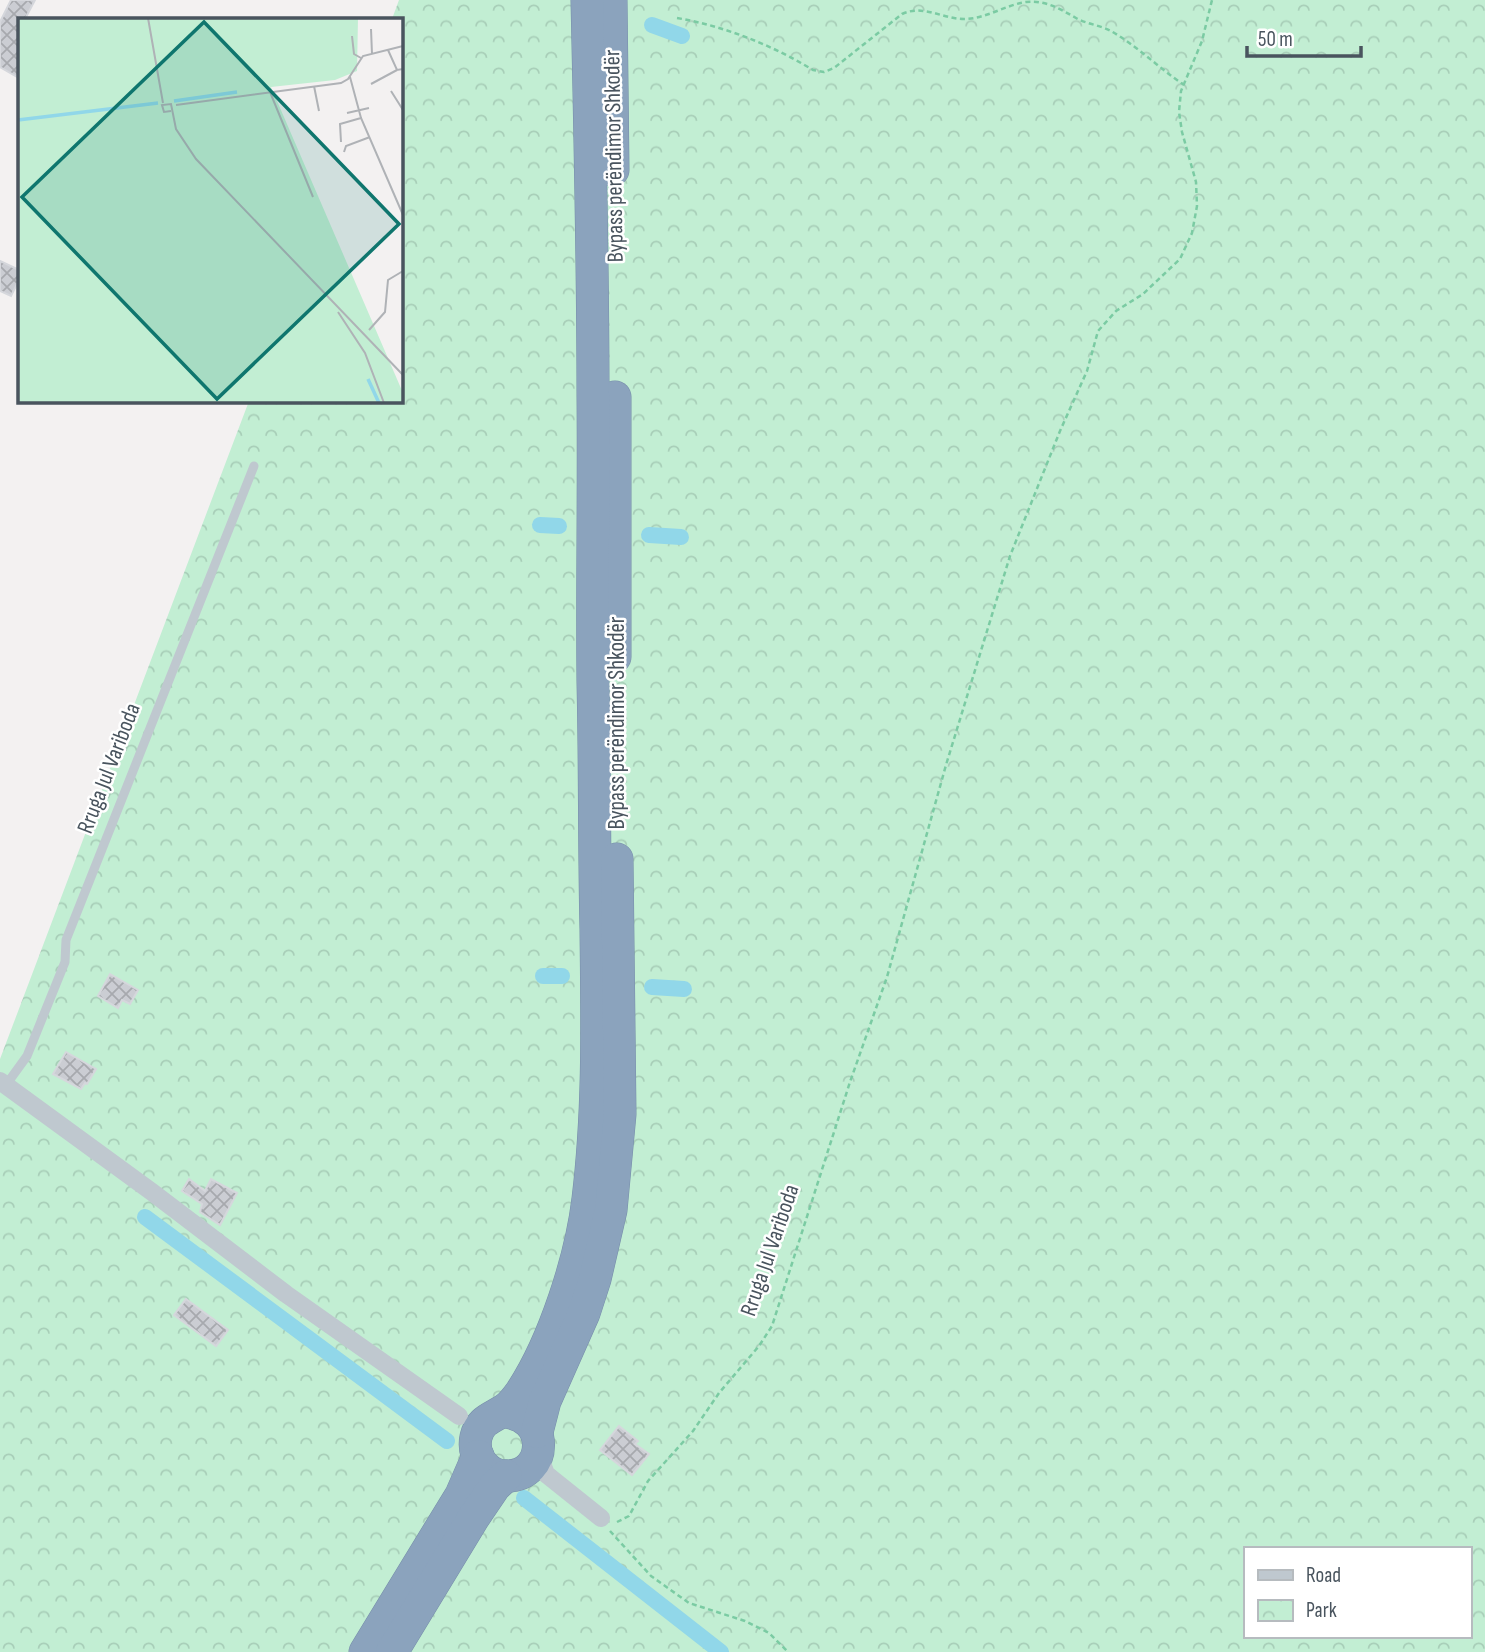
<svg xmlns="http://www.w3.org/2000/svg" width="1485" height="1652" viewBox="0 0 1485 1652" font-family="'Sofia Sans Condensed',sans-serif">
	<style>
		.park { fill: url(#park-crowns); fill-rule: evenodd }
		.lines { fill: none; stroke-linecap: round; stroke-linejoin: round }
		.canal { stroke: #91d7e9; stroke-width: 16 }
		.building { fill: url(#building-cross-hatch); stroke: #d5d7dc; stroke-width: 2 }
		.highway-casing { stroke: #768ea9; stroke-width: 33 }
		.path { stroke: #7bcba3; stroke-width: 2.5; stroke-dasharray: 5 3.5; stroke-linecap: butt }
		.lane { stroke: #bfc8cf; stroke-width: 9 }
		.street { stroke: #bfc8cf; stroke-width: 18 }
		.highway { stroke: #8ba3bd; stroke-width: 32 }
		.labels { text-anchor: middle; stroke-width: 5; stroke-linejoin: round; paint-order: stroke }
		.street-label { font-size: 23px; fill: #49545e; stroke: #fff }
		.inset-river { fill: none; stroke: #91d7e9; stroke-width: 3.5 }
		.inset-road { fill: none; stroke: #afb2b6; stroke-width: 2 }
		.view { fill: #0f766e; fill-opacity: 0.15; stroke: #0f766e; stroke-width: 3.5 }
		.inset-edge { fill: none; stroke: #49545e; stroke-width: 3.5 }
	</style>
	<defs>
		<pattern id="park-crowns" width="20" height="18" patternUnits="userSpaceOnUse" patternTransform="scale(1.75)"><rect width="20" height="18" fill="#c2eed3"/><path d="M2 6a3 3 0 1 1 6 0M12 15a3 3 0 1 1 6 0" fill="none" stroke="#a8ceb8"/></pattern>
		<pattern id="building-cross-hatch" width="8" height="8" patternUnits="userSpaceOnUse" patternTransform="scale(1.75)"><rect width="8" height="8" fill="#cbcdd3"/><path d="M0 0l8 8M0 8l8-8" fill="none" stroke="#a7a9ae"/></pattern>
	</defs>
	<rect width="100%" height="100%" fill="#f3f1f1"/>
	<path class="park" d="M399,0h1086v1652h-1485v-593l249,-658h152v-382h-9zM1245,1549h224v87h-224z"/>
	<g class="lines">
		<g class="canal">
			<path d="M652,25l30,11"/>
			<path d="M540,525l19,1"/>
			<path d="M649,535l32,2"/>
			<path d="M543,976h19"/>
			<path d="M652,987l32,2"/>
			<path d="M145,1217l302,224"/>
			<path d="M524,1498l197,154"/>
		</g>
	</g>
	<g class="building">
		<path d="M11,0h24l-10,19h-6v59l-19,-11v-45z"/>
		<path d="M0,261l19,9v10l-8,16 -11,-5z"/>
		<path d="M110,974l28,16 -8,14 -8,-4 -4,8 -20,-12z"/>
		<path d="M66,1052l30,17 -9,15 -2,-1 -4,6 -28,-15z"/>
		<path d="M189,1179l16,12 6,-12 26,14 -17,32 -20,-13 2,-8 -20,-13z"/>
		<path d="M186,1299l42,31 -12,16 -42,-31z"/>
		<path d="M619,1426l19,15 -3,3 14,10 -17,21 -32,-25z"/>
	</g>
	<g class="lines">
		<defs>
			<g id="highway">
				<path d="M611,0l2,170"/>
				<path d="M615,657v-260"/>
				<path d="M502,1412c49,1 47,65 4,64 -20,0 -34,-20 -30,-39 4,-17 16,-19 28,-27 7,-4 12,-11 17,-18 33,-50 60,-134 67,-193 11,-90 9,-180 8,-270 -2,-83 -1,-165 -3,-247 -1,-96 1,-192 0,-288 0,-131 -3,-263 -6,-394"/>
				<path d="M537,1432l8,-31 39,-88 11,-34 16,-69 9,-96 -3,-255"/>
				<path d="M365,1652l96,-157 17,-39"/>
				<path d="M392,1652l82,-135 21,-31 11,-10"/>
			</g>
		</defs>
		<use href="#highway" class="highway-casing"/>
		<g class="path">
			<path d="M677,18c47,8 95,27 136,52l11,2 10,-4 68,-54c22,-10 40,5 62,5 22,0 41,-14 62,-17 20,-2 34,7 50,16 10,6 24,7 35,13 26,15 48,37 73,54"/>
			<path d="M617,1522l12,-6 19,-35 45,-50 26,-38 40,-47 13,-20 78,-244 37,-105 59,-212 64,-209 50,-125 27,-60 11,-40 18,-20 27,-17 37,-35 12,-26 5,-27 -1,-24 -14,-50 -3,-20 2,-21 21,-50 10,-41"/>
			<path d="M610,1531l41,45 38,27 56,18 24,12 19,19"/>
		</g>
		<path class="lane" d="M6,1085l21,-29 38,-94 1,-22 188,-474"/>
		<g class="street">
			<path d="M0,1081l152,111 134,102 173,122"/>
			<path d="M538,1453l8,21 55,44"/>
		</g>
		<use href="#highway" class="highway"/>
	</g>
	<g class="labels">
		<g class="street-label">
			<text transform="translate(613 156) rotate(-91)" y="8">Bypass perëndimor Shkodër</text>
			<text transform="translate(616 723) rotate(-90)" y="8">Bypass perëndimor Shkodër</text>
			<text transform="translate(108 768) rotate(-69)" y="8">Rruga Jul Variboda</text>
			<text transform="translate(769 1250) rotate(-71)" y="8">Rruga Jul Variboda</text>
		</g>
	</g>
	<g transform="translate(18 18)">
		<rect width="385" height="385" fill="#f3f1f1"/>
		<path d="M0,0h340l-1,53 -22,9 -64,7 132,306v10h-385z" fill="#c2eed3"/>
		<path class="inset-river" d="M156,83l63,-9M0,102l140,-17M350,361l11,24"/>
		<path class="inset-road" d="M130,0l15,85M353,11l1,25M334,18l2,18 7,4M370,32l9,20 6,-1M332,59l11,41 42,97M353,66l26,-14M296,68l5,25M373,73l12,19M252,74l43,105M158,87l165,-22 7,-4 15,-23 40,-10M153,93l-7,1 -2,-7 9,-1 5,25 20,30 207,216M329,95l22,-5M323,124l-1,-18 21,-6M326,134l2,-6 24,-9M320,294l27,41 19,50M351,312l16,-18 3,-32 15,-9"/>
		<path class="view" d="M186,4l195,202 -182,175 -195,-202z"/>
		<rect width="385" height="385" class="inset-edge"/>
	</g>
	<rect x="1244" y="1547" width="228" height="91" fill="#ffffff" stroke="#b6bbbf" stroke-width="2"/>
	<rect x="1258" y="1570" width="35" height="10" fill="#bfc8cf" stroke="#b6bbbf" stroke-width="2"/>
	<text x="1306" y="1582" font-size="21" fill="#49545e">Road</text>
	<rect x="1258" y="1600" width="35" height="21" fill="url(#park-crowns)" stroke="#b6bbbf" stroke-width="2"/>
	<text x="1306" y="1617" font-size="21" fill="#49545e">Park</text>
	<path d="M1247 46v10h114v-10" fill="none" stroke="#49545e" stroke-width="3.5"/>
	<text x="1258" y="46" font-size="21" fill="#49545e" stroke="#ffffff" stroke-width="5" paint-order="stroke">50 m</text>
</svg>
